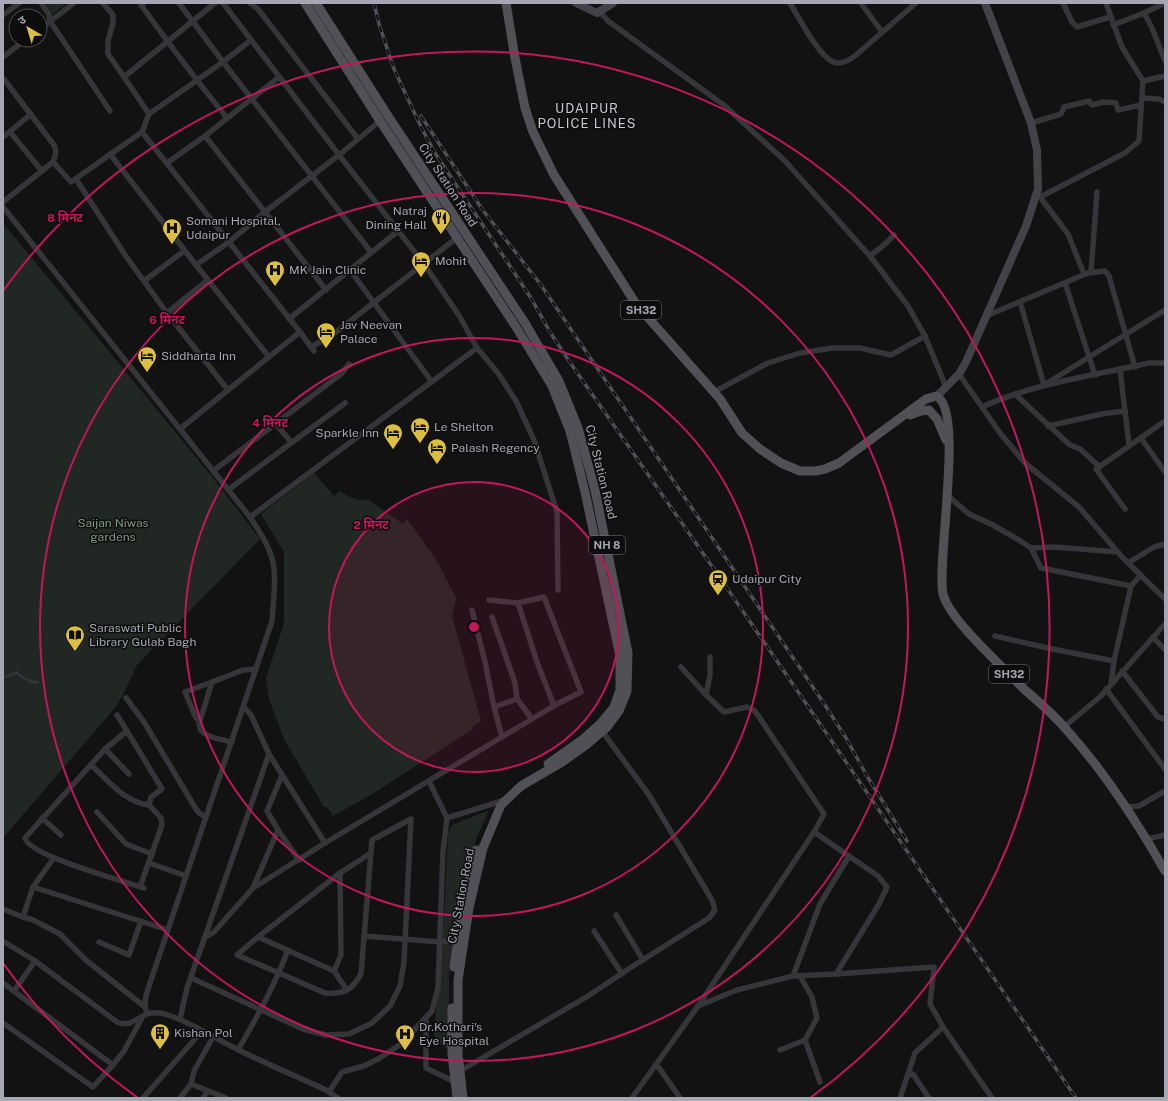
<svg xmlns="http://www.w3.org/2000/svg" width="1168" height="1101" viewBox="0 0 1168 1101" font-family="'Public Sans','Noto Sans Devanagari',sans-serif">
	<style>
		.green { fill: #212722 }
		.water { fill: #31373e }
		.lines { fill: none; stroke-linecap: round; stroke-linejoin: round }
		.street { stroke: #36363a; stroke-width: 5.5 }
		.secondary { stroke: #424248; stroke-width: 8 }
		.primary { stroke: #505056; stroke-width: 9 }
		.rail-casing { stroke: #4f4f55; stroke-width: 3.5 }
		.rail { stroke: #0d0d0e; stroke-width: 2; stroke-dasharray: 6; stroke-linecap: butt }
		.ring { fill: none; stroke: #c2185b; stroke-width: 2 }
		.labels { text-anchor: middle; stroke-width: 3; stroke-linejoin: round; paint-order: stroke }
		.shield { fill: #0d0d0e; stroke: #777981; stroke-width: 1 }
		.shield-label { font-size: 11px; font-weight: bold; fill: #a5a7b2 }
		.street-label { font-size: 12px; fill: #a5a7b2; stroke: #0d0d0e }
		.poi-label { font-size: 12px; fill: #a5a7b2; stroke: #0d0d0e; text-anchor: start }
		.park-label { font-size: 12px; fill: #7e9b84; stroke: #0d0d0e }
		.neighbourhood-label { font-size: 13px; letter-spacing: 1px; fill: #c6c7cf; stroke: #0d0d0e }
		.centre { fill: #c2185b; stroke: #0d0d0e; stroke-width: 2 }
		.ring-label { font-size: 12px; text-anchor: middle; font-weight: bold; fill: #c2185b; stroke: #0d0d0e; stroke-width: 3; stroke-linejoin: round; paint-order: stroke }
	</style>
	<rect width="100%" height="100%" fill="#121213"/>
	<g class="green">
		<path d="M45,3h22l-14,11z"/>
		<path d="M3,223l207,251 50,65 -123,126 -15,32 -8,12 -111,129z"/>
		<path d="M314,473l20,23 6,-5c9,6 18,11 28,8l35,25 4,-5 30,42 19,37 -4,18 29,105 -9,7 1,1 -99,64 -41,23 -6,-9h-3l-40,-68 -15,-40 -3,-21 18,-55v-71l-23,-38z"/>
		<path d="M489,810l-14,32 -15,47 -11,83v78l-12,-8 -3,-7 10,-117 4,-85 4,-8z"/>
	</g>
	<path class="water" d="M17,671c7,7 12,9 22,10l-1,3 -8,-1 -14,-9 -13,5v-2z"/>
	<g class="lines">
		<g class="street">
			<path d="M41,3l8,11 1,7 60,90"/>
			<path d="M103,3l10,12v8l-5,18v13l16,23"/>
			<path d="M144,3l-3,2c28,39 56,76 86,113"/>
			<path d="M179,3l44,59 -74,52 -7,18 158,200 -72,58"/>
			<path d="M223,3l116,152 41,-34"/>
			<path d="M250,3l8,6 100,130"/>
			<path d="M790,3c9,15 28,52 43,59 8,3 17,-2 23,-7l60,-52"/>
			<path d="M861,3l21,29"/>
			<path d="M1063,3l9,19 5,5 33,-10"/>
			<path d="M1106,3l16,44 21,34"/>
			<path d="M600,12l8,9 117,85 60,55 85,95 38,50 17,30 21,51"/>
			<path d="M1144,13l8,15 13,33"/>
			<path d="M3,15l16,-12"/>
			<path d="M1113,25l31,-12 21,-10"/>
			<path d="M40,29l34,-26"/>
			<path d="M251,40l-28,22 148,190"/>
			<path d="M3,57l22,-17"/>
			<path d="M279,77l-74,59 60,76 74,-57 85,109 36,53 17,31 21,25 18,28 18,39 23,72 1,78"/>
			<path d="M3,78l51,67c3,6 2,11 -1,17"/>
			<path d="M1142,98l17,1 6,3"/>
			<path d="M149,114l-25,-37 91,-74"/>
			<path d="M1031,123l30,-9 3,-7 25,-6 3,4 11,-3 13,1 2,7 23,-5"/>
			<path d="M10,132l32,39"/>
			<path d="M3,137l28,-23"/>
			<path d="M110,154l86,111"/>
			<path d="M167,163l38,-27"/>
			<path d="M76,179l49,76 42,58"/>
			<path d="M1036,197h4l85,-44 14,-12 4,-60 22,-5"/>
			<path d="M1040,197l28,37 16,40"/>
			<path d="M3,202l50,-40 18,20 71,-50"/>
			<path d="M3,207l247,310c9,14 19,28 23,45 4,17 0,41 -1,59l-124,368c-3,9 -4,15 -1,25"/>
			<path d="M870,256l14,-11 10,-10"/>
			<path d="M350,270l82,112"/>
			<path d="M1091,272l6,-80"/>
			<path d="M144,281l40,-30"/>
			<path d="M1065,283l30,92"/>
			<path d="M1020,302l24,83 121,-75"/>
			<path d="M986,316l102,-43 17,-2 4,5 26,91"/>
			<path d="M289,319l109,-88"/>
			<path d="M300,332l14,19"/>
			<path d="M311,347l20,-11 127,-99"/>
			<path d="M269,357l-73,-92 33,-23 36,-30 61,78"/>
			<path d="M1120,369l9,76"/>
			<path d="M959,374l41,59 25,30 54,44 43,50 43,42"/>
			<path d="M714,392l54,-29 32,-10 33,-5h27l31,7 34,-19"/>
			<path d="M1015,394l55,51 10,4 20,18"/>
			<path d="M982,407c53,-24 110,-31 167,-44h16"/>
			<path d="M276,424l15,18"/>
			<path d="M1048,426l54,-12 23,-3"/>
			<path d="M180,429l48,-39 -61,-77 41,-33"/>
			<path d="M1141,438l24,34"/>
			<path d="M213,471l128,-97 8,-10"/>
			<path d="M228,490l117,-87"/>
			<path d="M947,495l22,19 22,10 28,16 12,8 10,20 90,18"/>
			<path d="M1125,509l-29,-40 69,-48"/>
			<path d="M250,517l227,-169"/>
			<path d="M1031,548l23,-1 64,5"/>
			<path d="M1128,563l26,-16 11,-3"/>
			<path d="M518,603l19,59 17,44"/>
			<path d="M472,610l13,52 9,45"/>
			<path d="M492,617l23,66 2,16 -23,8 8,30"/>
			<path d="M995,636l57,13 62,12"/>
			<path d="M1153,637l12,13"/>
			<path d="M681,667l25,28 4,-20v-18"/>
			<path d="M1122,671l36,46 7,2"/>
			<path d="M1111,684l3,-23 17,-75 10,-11"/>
			<path d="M1106,689l59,80"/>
			<path d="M126,698l18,24 52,87 3,4 7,4"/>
			<path d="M517,699l15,20"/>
			<path d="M117,715l10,16"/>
			<path d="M200,721l-4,-3 -11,-26 27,-10"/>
			<path d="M1064,727l37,-31 64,-72"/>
			<path d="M232,742c-11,-3 -32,-4 -33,-18l13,-42 31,-12 13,-1"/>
			<path d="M105,749l24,25"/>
			<path d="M269,754l56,89 232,-139 24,-12 -37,-95 -26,6 -29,-3"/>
			<path d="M91,765c17,15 34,38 58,40l12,13 1,7 -22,62"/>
			<path d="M429,781l18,37"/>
			<path d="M1125,807l14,-1 26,-15"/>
			<path d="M97,812l29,32 26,10"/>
			<path d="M42,818l19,17"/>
			<path d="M278,830l21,30"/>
			<path d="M1147,839l18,-4"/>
			<path d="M53,859l-20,28 -10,30 10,3 27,14 27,27 58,46"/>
			<path d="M149,863l37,13"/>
			<path d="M340,873l31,-20"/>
			<path d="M33,887l135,43"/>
			<path d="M144,888c-20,-7 -115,-32 -119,-50l80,-89 22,-18 35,58 -11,8 -2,8"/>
			<path d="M253,888l25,-58 -11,-19 15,-36"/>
			<path d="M3,909l20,8"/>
			<path d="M616,915l27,45"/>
			<path d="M594,931l28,43"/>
			<path d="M364,936l76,6 20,-2"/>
			<path d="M258,937l76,34 13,19"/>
			<path d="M204,938l10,-6 39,-44 72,-45"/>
			<path d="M3,941l32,20 82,61c13,6 19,-4 30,-8 7,-2 15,-1 21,1 24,8 46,23 69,34 29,15 59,27 89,41l12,8"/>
			<path d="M99,942l30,13 12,-34"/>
			<path d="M836,974l98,-7 -4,37 13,23 49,71"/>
			<path d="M793,976l27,-72 29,-48"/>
			<path d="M191,978l112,51 23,6 23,-1 23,-11 18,-17 10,-20 4,-24 7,-143 -39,21 -11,134c-10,17 -16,20 -36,19l-88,-38 21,-18 82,-64 1,82 -7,16"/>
			<path d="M3,983l110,82"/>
			<path d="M14,991l21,-30"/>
			<path d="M698,1006l39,-16 56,-14 43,-2 43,-70 8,-17 -9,-11 -64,-44 10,-18 -69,-103 -8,-4 -23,5 -18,-17"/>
			<path d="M426,1018v50l29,14"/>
			<path d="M180,1019l7,-31 82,-234 -18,-39 -7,-8"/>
			<path d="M3,1023l90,64 20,-22 11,-14 18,-33"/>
			<path d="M805,1040l15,42"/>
			<path d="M238,1050c19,-33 37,-65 50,-100"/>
			<path d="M780,1050l25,-10 12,-22 -5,-21 -12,-21"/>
			<path d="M655,1065l5,4 20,29"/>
			<path d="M460,1071l128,-75 42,-28 79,-50 6,-8 -3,-10 -63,-105 -47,-64"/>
			<path d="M908,1075l5,-1 16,24"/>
			<path d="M191,1084l35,14"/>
			<path d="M329,1092l13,-20 22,-6 14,-7 23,-15 31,-33 6,-23 5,-137 4,-33 58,-18"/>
			<path d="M143,1098l59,-67"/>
			<path d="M180,1098l11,-14 3,-13 19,-34"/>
			<path d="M203,1098l5,-7"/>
			<path d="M632,1098l66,-92 116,-174"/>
			<path d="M900,1098l15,-45 28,-26"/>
		</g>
		<g class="secondary">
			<path d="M576,3l21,10 16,-10"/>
			<path d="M937,396l22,-22 7,-12 60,-136 12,-37 -1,-39 -6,-27 -46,-120"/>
		</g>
		<g class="primary">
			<path d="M305,3l75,118 136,206 36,59 18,45 15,61 35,164v34l-6,17 -13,16 -19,17 -34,24"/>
			<path d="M316,3l72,113 137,207 34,58 19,47 17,62 33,163 -1,38 -8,20 -12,16 -21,18 -24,17 -41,24 -20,19 -18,43 -14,60 -11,72v74l5,44"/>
			<path d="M506,3l9,55 10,50 8,24 21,43 82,129 84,95 22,34 18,16 21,14 19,8h16l9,-2 14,-6 87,-64 10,-3c29,11 0,167 7,198 3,12 17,29 25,38 18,20 38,39 57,58 14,12 28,24 40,38 39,43 71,92 100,143"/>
			<path d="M910,415l11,-4 8,-1 8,9 9,21"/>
			<path d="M454,967l9,-61 13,-56"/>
			<path d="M452,1008v46l5,44"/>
		</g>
		<defs>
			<g id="rail">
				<path d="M374,3l5,21 15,45 27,58 14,26 96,145 19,34 19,29 147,211 360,526"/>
				<path d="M421,116l61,93 59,76 284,420 21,33 21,38 40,65"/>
			</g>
		</defs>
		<use href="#rail" class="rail-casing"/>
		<use href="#rail" class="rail"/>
	</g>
	<circle cx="474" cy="627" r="145" fill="#c2185b" fill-opacity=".12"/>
	<g class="ring">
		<circle cx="474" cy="627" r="145"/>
		<circle cx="474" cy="627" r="289"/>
		<circle cx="474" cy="627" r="434"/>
		<path d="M138 1098A578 578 0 0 1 3 963M3 291A578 578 0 1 1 810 1098"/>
	</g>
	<defs>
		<symbol id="restaurant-pin" viewBox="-11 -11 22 30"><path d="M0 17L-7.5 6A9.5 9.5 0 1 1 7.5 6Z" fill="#dbbe42" stroke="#0d0d0e"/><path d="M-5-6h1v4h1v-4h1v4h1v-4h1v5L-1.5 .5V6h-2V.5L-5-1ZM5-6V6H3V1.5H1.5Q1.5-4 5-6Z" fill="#111"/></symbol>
		<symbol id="hospital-pin" viewBox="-11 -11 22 30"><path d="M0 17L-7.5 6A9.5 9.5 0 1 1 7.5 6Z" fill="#dbbe42" stroke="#0d0d0e"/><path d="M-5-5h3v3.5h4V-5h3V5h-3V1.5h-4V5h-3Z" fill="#111"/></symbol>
		<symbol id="hotel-pin" viewBox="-11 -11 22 30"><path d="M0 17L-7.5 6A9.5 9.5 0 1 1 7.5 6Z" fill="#dbbe42" stroke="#0d0d0e"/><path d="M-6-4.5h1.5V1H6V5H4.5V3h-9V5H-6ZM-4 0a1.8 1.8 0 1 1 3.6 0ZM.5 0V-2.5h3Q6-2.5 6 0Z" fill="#111"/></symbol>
		<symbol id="station-pin" viewBox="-11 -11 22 30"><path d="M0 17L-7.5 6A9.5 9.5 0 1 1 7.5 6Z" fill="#dbbe42" stroke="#0d0d0e"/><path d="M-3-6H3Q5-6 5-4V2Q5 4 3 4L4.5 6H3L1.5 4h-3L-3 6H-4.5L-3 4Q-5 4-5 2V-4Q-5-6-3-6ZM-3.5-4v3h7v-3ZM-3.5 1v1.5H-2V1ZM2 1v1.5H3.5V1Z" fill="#111"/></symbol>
		<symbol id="library-pin" viewBox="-11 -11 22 30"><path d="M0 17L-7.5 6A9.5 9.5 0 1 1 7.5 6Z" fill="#dbbe42" stroke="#0d0d0e"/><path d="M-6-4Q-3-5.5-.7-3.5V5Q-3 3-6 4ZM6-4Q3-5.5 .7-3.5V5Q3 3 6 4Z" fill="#111"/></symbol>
		<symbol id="building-pin" viewBox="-11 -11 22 30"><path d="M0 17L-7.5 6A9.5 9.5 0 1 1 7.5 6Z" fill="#dbbe42" stroke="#0d0d0e"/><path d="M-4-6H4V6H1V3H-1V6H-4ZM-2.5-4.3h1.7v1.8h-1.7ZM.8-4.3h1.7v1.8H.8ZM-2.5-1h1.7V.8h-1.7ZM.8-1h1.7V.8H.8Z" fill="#111"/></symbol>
	</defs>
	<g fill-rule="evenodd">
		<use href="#restaurant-pin" x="430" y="207" width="22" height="30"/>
		<use href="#hospital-pin" x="161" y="217" width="22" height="30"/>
		<use href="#hotel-pin" x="410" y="250" width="22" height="30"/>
		<use href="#hospital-pin" x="264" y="259" width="22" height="30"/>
		<use href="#hotel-pin" x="315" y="321" width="22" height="30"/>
		<use href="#hotel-pin" x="136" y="345" width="22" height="30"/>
		<use href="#hotel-pin" x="409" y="416" width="22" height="30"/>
		<use href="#hotel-pin" x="382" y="422" width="22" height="30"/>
		<use href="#hotel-pin" x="426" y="437" width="22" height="30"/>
		<use href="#station-pin" x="707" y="568" width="22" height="30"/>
		<use href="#library-pin" x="64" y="624" width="22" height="30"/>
		<use href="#building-pin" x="149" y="1022" width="22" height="30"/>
		<use href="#hospital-pin" x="394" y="1023" width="22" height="30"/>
	</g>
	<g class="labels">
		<g class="shield">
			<rect x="621" y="301" width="40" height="18" rx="3"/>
			<rect x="589" y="536" width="36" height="18" rx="3"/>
			<rect x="989" y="665" width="40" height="18" rx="3"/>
		</g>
		<g class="shield-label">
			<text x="641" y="314">SH32</text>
			<text x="607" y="549">NH 8</text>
			<text x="1009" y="678">SH32</text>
		</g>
		<g class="street-label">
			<text transform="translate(448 185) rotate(57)" y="4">City Station Road</text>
			<text transform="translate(601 472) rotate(76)" y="4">City Station Road</text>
			<text transform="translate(461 896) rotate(-79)" y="4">City Station Road</text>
		</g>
		<g class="poi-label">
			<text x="427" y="215" text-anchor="end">Natraj<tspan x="427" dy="14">Dining Hall</tspan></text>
			<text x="186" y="225">Somani Hospital,<tspan x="186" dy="14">Udaipur</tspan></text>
			<text x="435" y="265">Mohit</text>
			<text x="289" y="274">MK Jain Clinic</text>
			<text x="340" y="329">Jav Neevan<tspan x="340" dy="14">Palace</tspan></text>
			<text x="161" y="360">Siddharta Inn</text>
			<text x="434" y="431">Le Shelton</text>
			<text x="379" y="437" text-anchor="end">Sparkle Inn</text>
			<text x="451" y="452">Palash Regency</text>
			<text x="732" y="583">Udaipur City</text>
			<text x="89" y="632">Saraswati Public<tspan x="89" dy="14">Library Gulab Bagh</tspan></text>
			<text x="419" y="1031">Dr.Kothari's<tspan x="419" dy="14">Eye Hospital</tspan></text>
			<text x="174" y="1037">Kishan Pol</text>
		</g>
		<g class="park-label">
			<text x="113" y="527">Saijan Niwas<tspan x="113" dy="14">gardens</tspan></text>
		</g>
		<g class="neighbourhood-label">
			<text x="587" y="113">UDAIPUR<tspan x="587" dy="15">POLICE LINES</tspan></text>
		</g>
	</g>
	<circle cx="474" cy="627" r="6" class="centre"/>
	<g class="ring-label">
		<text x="65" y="222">8 मिनट</text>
		<text x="167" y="324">6 मिनट</text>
		<text x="270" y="427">4 मिनट</text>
		<text x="371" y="529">2 मिनट</text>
	</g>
	<rect width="1168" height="1101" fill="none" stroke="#a5a7b2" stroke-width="8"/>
	<g transform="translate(28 28) rotate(322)"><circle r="19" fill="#0d0d0e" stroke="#4a4b50"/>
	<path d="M0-3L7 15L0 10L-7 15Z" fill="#dbbe42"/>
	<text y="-6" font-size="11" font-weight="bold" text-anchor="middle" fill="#a5a7b2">उ</text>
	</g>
</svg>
